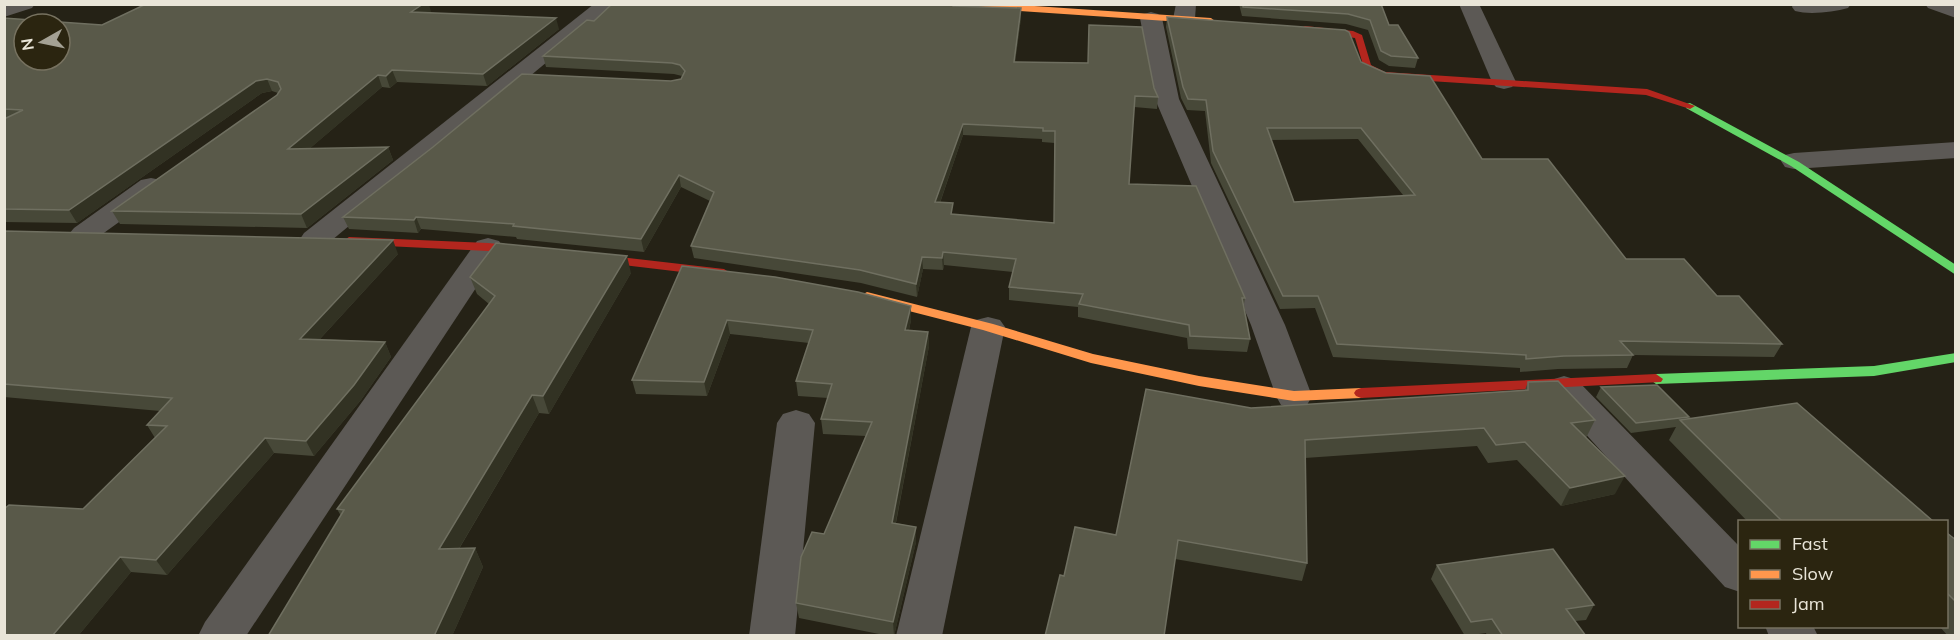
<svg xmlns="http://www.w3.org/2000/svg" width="1960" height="640" viewBox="0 0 1960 640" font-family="Mulish,sans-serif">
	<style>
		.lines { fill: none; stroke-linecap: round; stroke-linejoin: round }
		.street { fill: #5c5955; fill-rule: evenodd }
		.fast { fill: #63d668; fill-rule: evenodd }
		.slow { fill: #ff974d; fill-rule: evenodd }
		.jam { fill: #b3261e; fill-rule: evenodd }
		.wall { fill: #474838; fill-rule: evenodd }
		.shaded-wall { fill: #323223 }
		.building { fill: #595949; stroke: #6f6f60; stroke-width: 1.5; fill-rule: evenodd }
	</style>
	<rect width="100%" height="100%" fill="#252216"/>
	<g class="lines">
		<g class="street">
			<path d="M4,4h31l-3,4 -28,9z"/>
			<path d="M594,4h23l-291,241 -11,3 -11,-3 -4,-6 4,-6z"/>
			<path d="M1176,4h20l-1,15 -4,4 -7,2 -7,-2 -4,-4z"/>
			<path d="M1459,4h20l37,78 -4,5 -8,2 -8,-2 -4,-5z"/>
			<path d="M1793,4h58l-3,4c-15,4 -38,7 -53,3l-3,-4z"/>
			<path d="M1925,4l31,1v13l-28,-10z"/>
			<path d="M1151,12l7,2 4,4 17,81 106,226 27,71 -5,9 -13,3 -13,-3 -5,-9 -25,-71 -96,-226 -15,-81 4,-4z"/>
			<path d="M1956,142v16l-162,11 -9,-2 -4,-6 4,-6 9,-2z"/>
			<path d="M151,178l10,2 4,6 -4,6 -67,48 -10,3 -10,-3 -5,-6 5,-6 67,-48z"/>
			<path d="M488,238l11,3 4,6 -257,389h-48l7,-14 272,-381z"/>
			<path d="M988,317l12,3 5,7 -63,309h-46l75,-309 5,-7z"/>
			<path d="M1564,376l13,4 163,167v45l-15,-5 -174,-191 -5,-8 5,-8z"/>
			<path d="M796,410l13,4 6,9 -20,213h-46l28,-213 6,-9z"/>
			<path d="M1765,626h48l5,10h-49z"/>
		</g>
		<g class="fast">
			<path d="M1690,103l109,59 157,103v10l-165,-109 -105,-58v-4z"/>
			<path d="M1956,353v9l-82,14 -218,8 -7,-5 7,-5 218,-8z"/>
		</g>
		<g class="slow">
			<path d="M955,4h49l207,14 4,3 -4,3 -252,-17z"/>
			<path d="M867,292l126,32 100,30 106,22 95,15 67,-3 5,2 2,3 -2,3 -5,2 -67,3 -95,-15 -108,-23 -108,-33 -121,-31 -2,-3z"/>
		</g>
		<g class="jam">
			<path d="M1305,26l48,5 9,4 9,30 14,7 262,17 48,17 -5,3 -44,-14 -263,-17 -19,-10 -9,-30 -53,-7v-4z"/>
			<path d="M349,237l139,6 49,5 6,4 -6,4 -49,-5 -143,-7 -2,-3z"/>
			<path d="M585,253l139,16 6,4 -6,4 -143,-17 -2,-3z"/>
			<path d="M1656,374l7,5 -2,3 -300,16 -5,-2 -2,-3 2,-3 5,-2z"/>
		</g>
	</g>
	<g class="wall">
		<path d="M1239,4h142l8,21 29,33 -3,10 -26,-2 -10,-6 -11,-30 -22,-6 -104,-8z"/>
		<path d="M953,6l68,2v10l-6,44 139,26 4,9 -1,12 -23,-2 -5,77 116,114 -1,6 6,35 -3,13 -59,-3 -1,-11 -109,-21v-10l-69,-7v-13l4,-15 -69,-7 -1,5 -20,-1 -6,28 -56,-14 -167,-25 -3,-12 19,-45 -29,-14 -37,65 -127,-13 -1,-2 -95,-8 -3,4 -69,-4 -6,-12 328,-136 10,-2 1,-3 -8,-2 -128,-7 -3,-11 51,-35zM963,135l79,4v3l13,1 -1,80 -101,-9 -13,-11z"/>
		<path d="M431,12l-1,1 129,16 -72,57 -90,-4 -7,6 -8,-1 -73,62 79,-2 5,13 -86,68 -187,-4 -8,-13 165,-116 1,-2 -6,-2 -10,2 -185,130 -73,-1v-204l98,7z"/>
		<path d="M1167,17l194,45 121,97 144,100 91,37 65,48 -8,13 -141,-2 -6,13 -69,1 -38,3v-4l-187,-11 -18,-49 -35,1 -69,-146 -6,-52 -18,-1 -6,-12 -15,-71zM1358,139l45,56 -109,7 -23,-62z"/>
		<path d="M4,231l394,23 -78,85 65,3 6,15 -30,43 -47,56 -40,-3 -107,122 -36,-3 -53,64h-74l79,-127 72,-71 -8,-13 13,-14 -156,-14z"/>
		<path d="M631,273l-82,141 -10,-1 -80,136 16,-1 8,19 -31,69h-184l73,-120 -4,-7 152,-205 -12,-10 -7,-17z"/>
		<path d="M775,277l136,29v14l-2,10 19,2 1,14 -33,177 20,4v15l-22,94h-5l-90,-18 -3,-15 28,-69 42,-98 -43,-2 -2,-15 7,-21 -30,-2 -2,-15 13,-38 -79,-9 -23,62 -71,-2 -4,-14z"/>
		<path d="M1528,382l67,38 -9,18 29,56 -54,12 -44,-46 -29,3 -11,-17 -172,12 2,105 -5,18 -127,-22 -111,17 52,-41 135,-127 274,-18z"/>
		<path d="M1601,387l88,30 -1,2 246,103h-186l-79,-82 7,-13 -45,6 -35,-36z"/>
		<path d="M1947,533l9,7v96h-8l-8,-9h7z"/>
		<path d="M1437,565l157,40 -8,15 -11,1 11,15h-99l-1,-3 -21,3 -34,-57z"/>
	</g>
	<g class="shaded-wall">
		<path d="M423,4h6l2,8 -16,11 -4,-11z"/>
		<path d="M1021,8v10l-7,54v-10z"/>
		<path d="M556,18l3,11 -72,57 -4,-12z"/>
		<path d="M392,70l5,12 -7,6 -4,-12z"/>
		<path d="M378,75l4,12 -88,75 -6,-13z"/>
		<path d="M267,79l5,12 -10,2 -185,130 -8,-13 187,-129z"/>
		<path d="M963,124v11l-27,79 -1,-12z"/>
		<path d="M388,147l5,13 -86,68 -6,-14z"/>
		<path d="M679,175l2,12 -37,65 -3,-13z"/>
		<path d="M416,217l5,12 -3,4 -4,-13z"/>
		<path d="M393,240l5,14 -91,99 -7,-14z"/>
		<path d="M943,252l1,13 -1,5 -1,-12z"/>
		<path d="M627,256l4,17 -82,141 -6,-18z"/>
		<path d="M922,257l1,12 -6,28 -1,-13z"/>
		<path d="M911,306v14l-5,24 -1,-14z"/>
		<path d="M727,320l3,14 -23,62 -3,-14z"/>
		<path d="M928,332l1,14 -36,191 -1,-14z"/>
		<path d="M385,342l6,15 -30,43 -47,56 -8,-15z"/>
		<path d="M532,395l7,18 -91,154 -9,-18z"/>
		<path d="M265,438l9,15 -107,122 -11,-15z"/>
		<path d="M1625,476l-10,18 -54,12 9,-18z"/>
		<path d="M916,527v15l-22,94 -1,-14z"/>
		<path d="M475,548l8,19 -31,69h-18z"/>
		<path d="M120,557l11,15 -53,64h-26z"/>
	</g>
	<g class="building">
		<path d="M146,4h277l-12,8 145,6 -73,56 -91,-4 -6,6 -8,-1 -90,74 100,-2 -87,67 -189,-3 165,-116 4,-6 -3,-7 -11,-3 -11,2 -187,129 -65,-1v-90l19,-9 -19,-1v-91l98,7zM24,24h36v36h-36z"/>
		<path d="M612,4h341v2l68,2 -7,54 74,1 1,-38 53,2 12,61 4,9 -23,-1 -6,88 67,2 49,112h-3l8,41 -60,-3 -1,-11 -110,-21 4,-10 -74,-7 7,-28 -73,-7 -1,6 -20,-1 -6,27 -56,-14 -169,-24 23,-54 -35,-17 -38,64 -128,-13 1,-2 -98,-7 -2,3 -71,-3 90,-70 89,-73 149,7 10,-2 4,-8 -5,-6 -8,-2 -129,-7 44,-36 7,1zM963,124l80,4v3h12l-1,92 -103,-9 2,-11 -18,-1z"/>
		<path d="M1243,4h138l8,21h9l20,33 -27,-2 -10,-5 -11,-31 -22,-6 -105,-7z"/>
		<path d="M1167,17l178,13 4,2 12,30 25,11 44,3 52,83h66l78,100h58l33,37h22l43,48 -162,-3 13,14 -69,1 -38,3v-4l-189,-11 -19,-48h-35l-70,-145 -7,-51 -18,-1 -5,-12zM1267,128h94l54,67 -121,7z"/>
		<path d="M4,231l389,9 -93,99 85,3 -31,43 -48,56 -41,-3 -109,122 -36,-3 -68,79h-48v-127l5,-4 74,4 84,-83 -20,-1 25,-27 -168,-14z"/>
		<path d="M496,243l131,13 -84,140 -11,-1 -93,154 36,-1 -41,88h-166l76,-126 -7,-1 158,-213 -25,-19z"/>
		<path d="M682,266l93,11 83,15 53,14 -6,24 23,2 -36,191 24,4 -23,95 -97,-19 5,-46 11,-25 12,2 48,-112 -51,-3 11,-35 -36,-3 17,-51 -86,-10 -23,62 -72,-2z"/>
		<path d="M1558,381l37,39 -24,3 54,53 -55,12 -45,-46 -29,3 -12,-17 -179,12 2,123 -129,-23 -14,96h-119l15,-61 4,1 11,-49 41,8 30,-146 105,19 277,-18v-8z"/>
		<path d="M1657,385l32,32 -53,6 -35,-36z"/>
		<path d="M1797,403l137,119h-151l-103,-102z"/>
		<path d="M1947,533l9,7v62l-9,-9z"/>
		<path d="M1553,549l41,56 -28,4 20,27h-83l-11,-17 -21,3 -34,-57z"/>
	</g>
	<rect width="1960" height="640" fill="none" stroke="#e9e5d8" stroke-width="12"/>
	<rect x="1738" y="520" width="210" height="108" fill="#2b2510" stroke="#777260" stroke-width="1.5"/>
	<rect x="1750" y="540" width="30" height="9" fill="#63d668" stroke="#777260" stroke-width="1.5"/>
	<text x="1792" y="550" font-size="18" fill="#e9e5d8">Fast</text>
	<rect x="1750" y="570" width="30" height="9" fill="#ff974d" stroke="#777260" stroke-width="1.5"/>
	<text x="1792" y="580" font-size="18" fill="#e9e5d8">Slow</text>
	<rect x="1750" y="600" width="30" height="9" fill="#b3261e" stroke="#777260" stroke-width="1.5"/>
	<text x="1792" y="610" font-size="18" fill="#e9e5d8">Jam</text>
	<g transform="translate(42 42) rotate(261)"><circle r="28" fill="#2b2510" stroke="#777260" stroke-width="1.5"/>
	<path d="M0-4.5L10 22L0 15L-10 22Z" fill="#a4a194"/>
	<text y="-9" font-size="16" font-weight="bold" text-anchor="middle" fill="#e9e5d8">N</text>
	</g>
</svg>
